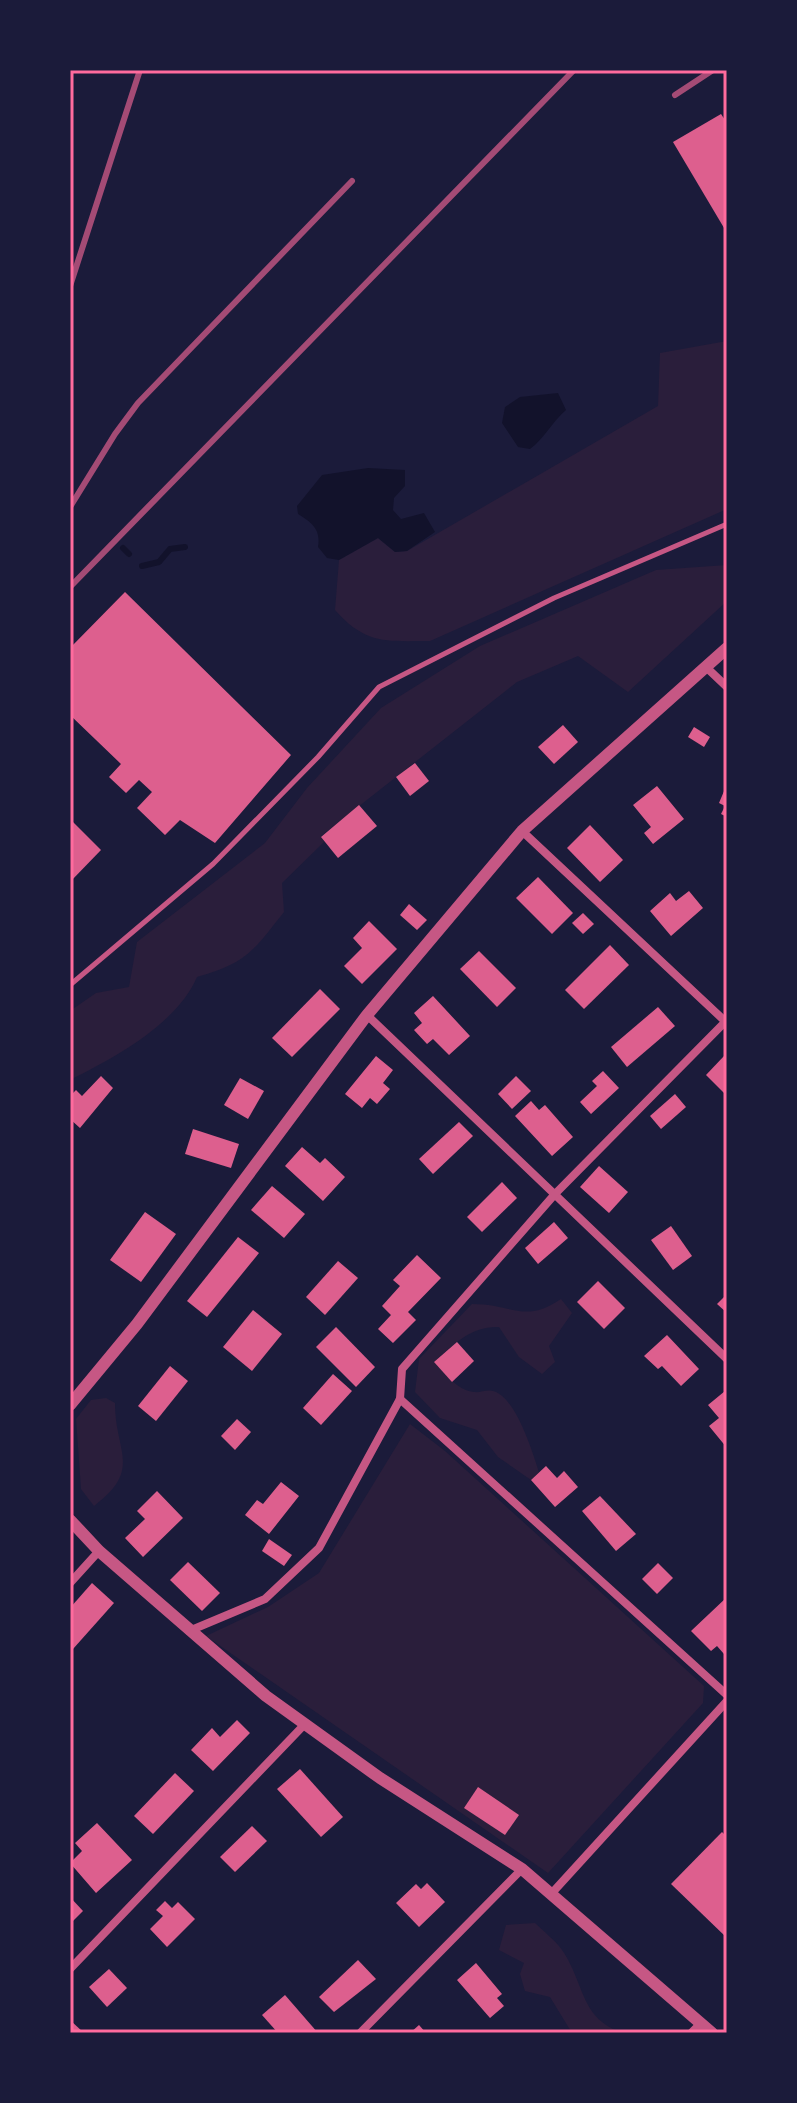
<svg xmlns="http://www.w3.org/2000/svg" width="797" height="2103" viewBox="0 0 797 2103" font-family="Helvetica,sans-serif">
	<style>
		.green { fill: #2a1e3b }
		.water { fill: #12122b }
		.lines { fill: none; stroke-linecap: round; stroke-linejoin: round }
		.stream { stroke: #12122b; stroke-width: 6 }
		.building { fill: #dd5f8e }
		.service { stroke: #c65784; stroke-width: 5 }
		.minor { stroke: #c65784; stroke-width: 8 }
		.tertiary { stroke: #c65784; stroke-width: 12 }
		.rail { stroke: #a44b75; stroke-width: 6 }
		.neatline { fill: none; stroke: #ff6b9d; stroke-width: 3 }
	</style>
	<rect width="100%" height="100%" fill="#1b1b3a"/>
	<g class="green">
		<path d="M727,341v168l-297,132c-44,0 -64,4 -95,-31l4,-50 39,-22 17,14 12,-1 251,-145 2,-53z"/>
		<path d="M727,565v36l-99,91 -50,-36 -61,26 -196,154 3,6 -42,41 2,29c-31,39 -37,51 -87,65 -20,47 -83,81 -127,103v-69l26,-18 33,-6 8,-45 128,-99 42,-55 74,-80 99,-62 176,-76z"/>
		<path d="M561,1299l11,14 -23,33 6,16 -13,12 -23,-17 -20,-30c-28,-1 -45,17 -65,35 11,12 23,28 40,30 6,1 13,-3 19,-1 23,6 39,60 46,81l-8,8 -33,-23 -21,-27 -37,-12 -25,-26 4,-33 53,-55c41,0 52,20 89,-5z"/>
		<path d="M106,1398l9,5c0,50 28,66 -21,103l-13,-17 -5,-70 15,-19z"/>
		<path d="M410,1424l35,27 259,235 -1,17 -155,170 -342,-237 62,-29 51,-34z"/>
		<path d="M535,1923c9,9 20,17 27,27 23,33 18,70 62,83h-52l-22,-36 -25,-6 -5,-17 4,-11 -25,-13 7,-25z"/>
	</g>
	<g class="water">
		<path d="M558,393l8,17c-15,13 -21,28 -36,39l-12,-2 -16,-24 3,-16 15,-10z"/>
		<path d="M368,468l37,2v16l-11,12 -1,12 8,9 23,-6 11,19 -28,19 -12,1 -17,-14 -39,22 -12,-2 -9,-11c3,-18 -6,-24 -20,-33l-1,-8 25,-31z"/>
	</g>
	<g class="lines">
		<g class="stream">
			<path d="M123,548l6,6"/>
			<path d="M142,566l17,-4 11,-13 15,-2"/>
		</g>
	</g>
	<g class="building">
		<path d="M721,114l6,9v110l-54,-91z"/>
		<path d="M125,592l166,163 -76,88 -35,-23 -15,15 -28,-27 15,-16 -13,-12 -13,13 -17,-16 12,-13 -51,-49v-67z"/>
		<path d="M563,725l15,17 -24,22 -16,-17z"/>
		<path d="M694,727l16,10 -6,10 -16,-10z"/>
		<path d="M415,763l14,18 -19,15 -14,-19z"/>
		<path d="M727,784v33l-6,-3 4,-8 -6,-3z"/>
		<path d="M657,786l27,33 -31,25 -9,-11 7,-6 -18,-22z"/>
		<path d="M359,805l18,21 -39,32 -17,-21z"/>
		<path d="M70,819l31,31 -31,32z"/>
		<path d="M590,825l33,35 -23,22 -33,-34z"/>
		<path d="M538,877l35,36 -21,21 -36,-36z"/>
		<path d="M689,891l14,17 -32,28 -21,-25 20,-18 6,8z"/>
		<path d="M409,904l18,16 -10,10 -17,-15z"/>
		<path d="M583,913l11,11 -11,10 -11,-11z"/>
		<path d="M369,921l28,28 -35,35 -18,-18 18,-18 -9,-10z"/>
		<path d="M610,945l19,20 -45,44 -19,-19z"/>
		<path d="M479,951l37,37 -19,19 -37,-38z"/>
		<path d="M320,989l20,20 -48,48 -20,-19z"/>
		<path d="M433,996l37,40 -21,19 -16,-16 -6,5 -13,-14 8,-7 -8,-10z"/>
		<path d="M658,1007l17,19 -48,41 -16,-20z"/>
		<path d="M376,1056l17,14 -10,13 7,6 -13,15 -7,-6 -8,10 -17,-14z"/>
		<path d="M724,1056l3,3v37l-21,-21z"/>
		<path d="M603,1071l16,17 -28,26 -11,-12 17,-16 -5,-5z"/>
		<path d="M101,1076l12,12 -33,40 -10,-9v-23l6,-6 6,6z"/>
		<path d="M516,1076l15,15 -19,18 -14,-15z"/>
		<path d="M240,1078l24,13 -16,28 -24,-14z"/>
		<path d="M675,1094l11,13 -25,22 -11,-13z"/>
		<path d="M531,1101l8,9 6,-5 28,32 -21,19 -37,-40z"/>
		<path d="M459,1122l14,14 -40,38 -14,-15z"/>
		<path d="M193,1129l46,15 -8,24 -46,-14z"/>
		<path d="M302,1147l18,16 5,-5 20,19 -22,24 -38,-35z"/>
		<path d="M599,1166l29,26 -19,21 -29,-26z"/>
		<path d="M502,1182l15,16 -35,34 -15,-15z"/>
		<path d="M272,1186l33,28 -21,24 -33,-28z"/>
		<path d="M145,1212l31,22 -35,48 -31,-22z"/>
		<path d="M554,1222l14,16 -30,26 -13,-16z"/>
		<path d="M671,1226l21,30 -19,14 -22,-30z"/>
		<path d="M238,1237l21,16 -52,64 -20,-16z"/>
		<path d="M417,1255l24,23 -33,34 8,8 -23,23 -15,-14 13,-14 -9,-9 18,-20 -7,-6z"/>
		<path d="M338,1261l20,17 -33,37 -19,-18z"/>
		<path d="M598,1281l27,27 -21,21 -27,-27z"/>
		<path d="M727,1294v19l-10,-9z"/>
		<path d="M253,1310l29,24 -30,37 -29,-24z"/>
		<path d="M336,1327l39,40 -19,20 -40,-40z"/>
		<path d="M667,1335l32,34 -18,17 -19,-20 -4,3 -14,-13z"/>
		<path d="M457,1342l17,19 -22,21 -18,-20z"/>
		<path d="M170,1366l18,15 -32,40 -18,-15z"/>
		<path d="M333,1374l19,17 -31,34 -18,-17z"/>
		<path d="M725,1391l2,3v54l-18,-22 10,-8 -11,-13z"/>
		<path d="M237,1419l14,13 -16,18 -14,-14z"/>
		<path d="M546,1466l11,12 7,-7 14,16 -23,20 -24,-27z"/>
		<path d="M281,1482l18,14 -30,38 -24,-19 12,-15 6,4z"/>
		<path d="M157,1491l26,27 -40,39 -18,-19 20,-19 -8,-8z"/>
		<path d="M600,1496l36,38 -20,17 -34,-40z"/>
		<path d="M269,1539l23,16 -8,11 -22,-15z"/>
		<path d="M188,1562l32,31 -18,18 -32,-31z"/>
		<path d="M658,1563l15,15 -16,16 -15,-15z"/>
		<path d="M92,1583l22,20 -41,46 -3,-41z"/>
		<path d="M727,1597v55l-3,2 -7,-8 -6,5 -20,-20z"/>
		<path d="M237,1720l13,13 -37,38 -22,-21 21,-22 8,9z"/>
		<path d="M300,1769l43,48 -22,20 -44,-48z"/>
		<path d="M175,1773l19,18 -41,43 -19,-18z"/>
		<path d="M478,1787l41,28 -14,20 -41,-27z"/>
		<path d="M97,1823l35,37 -36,33 -26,-30 12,-12 -7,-8z"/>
		<path d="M252,1826l15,15 -32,31 -15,-15z"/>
		<path d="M722,1832l5,5v101l-56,-54z"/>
		<path d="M427,1883l18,19 -26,25 -23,-24 20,-19 5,5z"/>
		<path d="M70,1897l13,14 -13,13z"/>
		<path d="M165,1901l7,7 6,-6 17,17 -28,28 -17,-18 13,-13 -7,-6z"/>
		<path d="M358,1960l18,19 -42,33 -15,-15z"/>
		<path d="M476,1963l26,31 -5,4 7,8 -14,12 -33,-38z"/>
		<path d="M109,1969l18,19 -20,19 -18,-20z"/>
		<path d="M285,1995l33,38h-40l-16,-18z"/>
		<path d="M70,2020l14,13h-14z"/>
		<path d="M419,2025l7,8h-16z"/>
	</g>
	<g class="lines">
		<path class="service" d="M70,985l143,-121 105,-107 61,-70 175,-89 173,-74"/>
		<g class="minor">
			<path d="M707,668l20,19"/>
			<path d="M522,831l205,192"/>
			<path d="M367,1015l360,344"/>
			<path d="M400,1399l327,296"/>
			<path d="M70,1583l29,-32"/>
			<path d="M189,1631l76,-32 54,-51 81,-149 2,-30 153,-175 172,-174"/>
			<path d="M552,1893l175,-192"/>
			<path d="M70,1969l234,-244"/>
			<path d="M360,2033l162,-164"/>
			<path d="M691,2033l10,-10"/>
		</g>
		<g class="tertiary">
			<path d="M70,1405l67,-81 230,-309 155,-184 205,-183"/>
			<path d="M70,1520l29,31 167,145 114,82 142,91 190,164"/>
		</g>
		<g class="rail">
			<path d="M675,95l38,-25"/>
			<path d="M70,286l70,-216"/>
			<path d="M70,507l45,-73 23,-31 214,-222"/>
			<path d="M70,587l504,-517"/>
		</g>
	</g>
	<rect width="797" height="2103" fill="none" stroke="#1b1b3a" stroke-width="144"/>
	<rect x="72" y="72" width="653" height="1959" class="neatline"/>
</svg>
